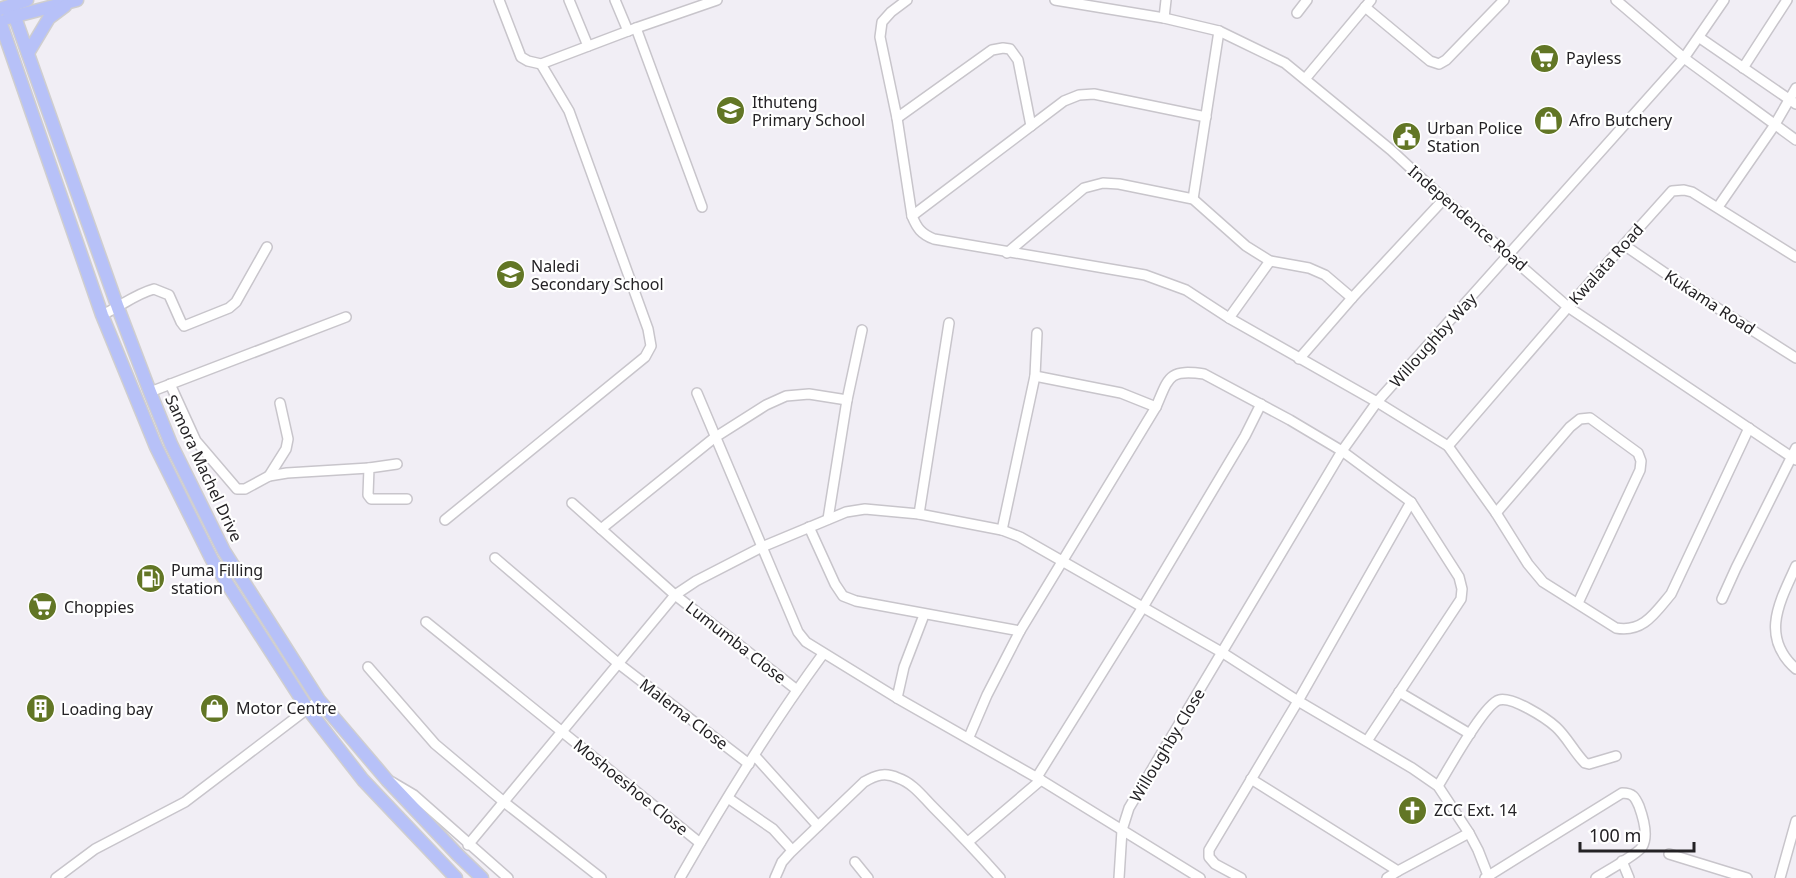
<svg xmlns="http://www.w3.org/2000/svg" width="1796" height="878" viewBox="0 0 1796 878" font-family="'Noto Sans',sans-serif">
	<style>
		.lines { fill: none; stroke-linecap: round; stroke-linejoin: round }
		.minor-casing { stroke: #c8c5cb; stroke-width: 12 }
		.major-casing { stroke: #cfcecf; stroke-width: 15 }
		.minor { stroke: #fff; stroke-width: 9 }
		.major { stroke: #b7c1f8; stroke-width: 12 }
		.labels { text-anchor: middle; stroke-width: 4.5; stroke-linejoin: round; paint-order: stroke }
		.poi-label { font-size: 16px; fill: #242225; stroke: #fff; text-anchor: start }
		.street-label { font-size: 16px; fill: #242225; stroke: #fff }
	</style>
	<rect width="100%" height="100%" fill="#f1eef5"/>
	<g class="lines">
		<defs>
			<g id="minor">
				<path d="M499,0l22,57 7,4 13,3 95,-36 81,-28"/>
				<path d="M569,0l19,46"/>
				<path d="M615,0l13,31"/>
				<path d="M907,0l-16,12 -9,10 -2,15 17,81 15,98c5,12 9,18 22,23l211,36 41,15 43,28 148,84 71,44 48,67 32,51 15,18 73,46c27,5 39,-15 55,-34l78,-166"/>
				<path d="M1055,0l109,18 55,13 66,32 106,87 53,49 124,108 228,153"/>
				<path d="M1616,0l68,58 112,82"/>
				<path d="M1365,7l65,54 9,3 7,-4 58,-60"/>
				<path d="M1297,13l10,-13"/>
				<path d="M1164,18l2,-18"/>
				<path d="M636,28l66,179"/>
				<path d="M1700,38l96,66"/>
				<path d="M1743,68l44,-68"/>
				<path d="M1305,79l66,-79"/>
				<path d="M897,118l95,-68 11,-2 7,1 8,11 13,66"/>
				<path d="M1193,199l26,-168"/>
				<path d="M1718,207l56,-81 22,-38"/>
				<path d="M912,216l152,-115 15,-6 15,-1 112,23"/>
				<path d="M1624,245l73,50 99,63"/>
				<path d="M1007,253l77,-65 19,-5 16,1 74,15 53,47 24,15 39,7 16,7 27,23"/>
				<path d="M102,315c18,-8 33,-21 52,-26l15,6 12,27 3,4 45,-18 7,-6 31,-55"/>
				<path d="M1229,318l41,-57"/>
				<path d="M1299,359l53,-61 92,-99"/>
				<path d="M1035,376l86,17 35,14"/>
				<path d="M170,384l26,57 41,48h8l24,-13 18,-3 82,-5"/>
				<path d="M150,392l196,-75"/>
				<path d="M697,393l101,239 8,10 91,56 144,82 159,98"/>
				<path d="M1448,446l120,-139 104,-116 12,-1 8,2 104,65"/>
				<path d="M397,464l-28,4 -1,27 3,4h36"/>
				<path d="M269,476l17,-27 2,-10 -8,-36"/>
				<path d="M572,503l103,92 122,95"/>
				<path d="M1496,513l74,-86 10,-8 10,-1 48,35 3,8 -1,9 -62,133"/>
				<path d="M919,514l30,-191"/>
				<path d="M828,519l19,-119 15,-70"/>
				<path d="M445,520l200,-163 6,-11 -3,-17 -79,-218 -28,-47"/>
				<path d="M809,527l26,57 8,12 13,5 164,30"/>
				<path d="M601,529l113,-91 52,-33 20,-9 23,-2 38,6"/>
				<path d="M1002,530l33,-154 2,-43"/>
				<path d="M495,558l124,106 130,100"/>
				<path d="M1796,566c-17,37 -36,71 0,103"/>
				<path d="M1722,599l14,-31 60,-120"/>
				<path d="M426,622l274,221"/>
				<path d="M368,667l67,77 69,58 97,76"/>
				<path d="M1399,692l71,42"/>
				<path d="M897,698l7,-31 20,-52"/>
				<path d="M969,737l18,-42 33,-64 136,-224c13,-30 12,-38 48,-33l86,46 52,31 69,51 48,75 3,12 -1,10 -94,142"/>
				<path d="M755,756l63,70"/>
				<path d="M1037,777l106,-170 102,-171 16,-32"/>
				<path d="M1251,779l147,92 71,-38"/>
				<path d="M392,782l22,13 94,83"/>
				<path d="M1438,786c10,-16 46,-82 61,-86 13,-4 47,18 57,27 11,10 18,25 29,36l4,1 27,-8"/>
				<path d="M728,798l45,31 19,21"/>
				<path d="M968,842l73,-62"/>
				<path d="M468,845l207,-250 21,-14 66,-34 84,-35 19,-3 54,5 83,16 18,7 203,116 75,48 114,67 26,18 31,47 9,17 11,28"/>
				<path d="M1669,854l78,24"/>
				<path d="M1622,861l7,17"/>
				<path d="M855,862l13,16"/>
				<path d="M56,878l39,-29 90,-47 134,-102"/>
				<path d="M680,878c44,-77 91,-153 143,-224"/>
				<path d="M775,878l7,-16 8,-9 74,-71c12,-7 21,-10 34,-4 15,5 25,19 35,29 23,23 46,47 67,71"/>
				<path d="M1119,878l3,-48 7,-22 213,-357 35,-49 307,-344 40,-58"/>
				<path d="M1241,878l-26,-14 -6,-7v-7l89,-149 113,-199"/>
				<path d="M1387,878l11,-7"/>
				<path d="M1485,878l137,-85c11,0 13,4 17,13 4,11 10,30 3,41 -4,7 -37,25 -46,31"/>
				<path d="M1780,878l16,-57"/>
			</g>
			<g id="major">
				<path d="M11,6l107,302 32,84 21,52 53,107 95,149 68,80 71,75 24,23"/>
				<path d="M0,9l27,-9"/>
				<path d="M8,18l69,-18"/>
				<path d="M0,21l102,294 54,132 56,113 95,148 56,72 93,98"/>
				<path d="M28,53l21,-35 16,-12"/>
			</g>
		</defs>
		<use href="#minor" class="minor-casing"/>
		<use href="#major" class="major-casing"/>
		<use href="#minor" class="minor"/>
		<use href="#major" class="major"/>
	</g>
	<defs>
		<symbol id="supermarket-disc" viewBox="-11 -11 22 22"><circle r="9.5" fill="#627625" stroke="#fff"/><path d="M-6-5.5h2.5l.6 2H6L4.5 2H-2.5L-4.4-4H-6ZM-1.5 3.2a1.3 1.3 0 1 0 .1 0ZM3 3.2a1.3 1.3 0 1 0 .1 0Z" fill="#fff"/></symbol>
		<symbol id="school-disc" viewBox="-11 -11 22 22"><circle r="9.5" fill="#627625" stroke="#fff"/><path d="M0-5L7-2L0 1L-7-2ZM-4 1L0 2.5L4 1V4Q0 6-4 4Z" fill="#fff"/></symbol>
		<symbol id="shop-disc" viewBox="-11 -11 22 22"><circle r="9.5" fill="#627625" stroke="#fff"/><path d="M-5-2.5h2.3a2.7 3.5 0 0 1 5.4 0H5L5.5 6h-11ZM-1.5-2.5h3a1.5 2.3 0 0 0-3 0Z" fill="#fff"/></symbol>
		<symbol id="civic-disc" viewBox="-11 -11 22 22"><circle r="9.5" fill="#627625" stroke="#fff"/><path d="M-.6-6.5H3V-4.5H.6V-3L4-1V1h2V6H-6V1h2V-1L-.6-3ZM-1.2 2.5V6h2.4V2.5Z" fill="#fff"/></symbol>
		<symbol id="fuel-disc" viewBox="-11 -11 22 22"><circle r="9.5" fill="#627625" stroke="#fff"/><path d="M-5.5-6h7V0h2V4h1.3V-2.5L3-4.5l.8-.8L6-3V5H2.5V1h-1V6h-7ZM-4.2-4.7v3.2H.2V-4.7Z" fill="#fff"/></symbol>
		<symbol id="building-disc" viewBox="-11 -11 22 22"><circle r="9.5" fill="#627625" stroke="#fff"/><path d="M-4-6H4V6H1V3H-1V6H-4ZM-2.5-4.3h1.7v1.8h-1.7ZM.8-4.3h1.7v1.8H.8ZM-2.5-1h1.7V.8h-1.7ZM.8-1h1.7V.8H.8Z" fill="#fff"/></symbol>
		<symbol id="church-disc" viewBox="-11 -11 22 22"><circle r="9.5" fill="#627625" stroke="#fff"/><path d="M-1.2-6h2.4v3.5h3.3v2.4h-3.3V6h-2.4V-.1h-3.3v-2.4h3.3Z" fill="#fff"/></symbol>
	</defs>
	<g fill-rule="evenodd">
		<use href="#supermarket-disc" x="1528" y="42" width="33" height="33"/>
		<use href="#school-disc" x="714" y="94" width="33" height="33"/>
		<use href="#shop-disc" x="1532" y="104" width="33" height="33"/>
		<use href="#civic-disc" x="1390" y="120" width="33" height="33"/>
		<use href="#school-disc" x="494" y="258" width="33" height="33"/>
		<use href="#fuel-disc" x="134" y="562" width="33" height="33"/>
		<use href="#supermarket-disc" x="26" y="590" width="33" height="33"/>
		<use href="#shop-disc" x="198" y="692" width="33" height="33"/>
		<use href="#building-disc" x="24" y="692" width="33" height="33"/>
		<use href="#church-disc" x="1396" y="794" width="33" height="33"/>
	</g>
	<g class="labels">
		<g class="poi-label">
			<text x="1566" y="64">Payless</text>
			<text x="752" y="108">Ithuteng<tspan x="752" dy="18">Primary School</tspan></text>
			<text x="1569" y="126">Afro Butchery</text>
			<text x="1427" y="134">Urban Police<tspan x="1427" dy="18">Station</tspan></text>
			<text x="531" y="272">Naledi<tspan x="531" dy="18">Secondary School</tspan></text>
			<text x="171" y="576">Puma Filling<tspan x="171" dy="18">station</tspan></text>
			<text x="64" y="613">Choppies</text>
			<text x="236" y="714">Motor Centre</text>
			<text x="61" y="715">Loading bay</text>
			<text x="1434" y="816">ZCC Ext. 14</text>
		</g>
		<g class="street-label">
			<text transform="translate(1468 218) rotate(41)" y="6">Independence Road</text>
			<text transform="translate(1606 264) rotate(-48)" y="6">Kwalata Road</text>
			<text transform="translate(1710 302) rotate(33)" y="6">Kukama Road</text>
			<text transform="translate(1433 340) rotate(-48)" y="6">Willoughby Way</text>
			<text transform="translate(204 468) rotate(65)" y="6">Samora Machel Drive</text>
			<text transform="translate(736 642) rotate(38)" y="6">Lumumba Close</text>
			<text transform="translate(684 714) rotate(37)" y="6">Malema Close</text>
			<text transform="translate(1167 745) rotate(-59)" y="6">Willoughby Close</text>
			<text transform="translate(631 787) rotate(39)" y="6">Moshoeshoe Close</text>
		</g>
	</g>
	<path d="M1580 842v9h114v-9" fill="none" stroke="#242225" stroke-width="3"/>
	<text x="1589" y="842" font-size="18" fill="#242225" stroke="#ffffff" stroke-width="4.5" paint-order="stroke">100 m</text>
</svg>
